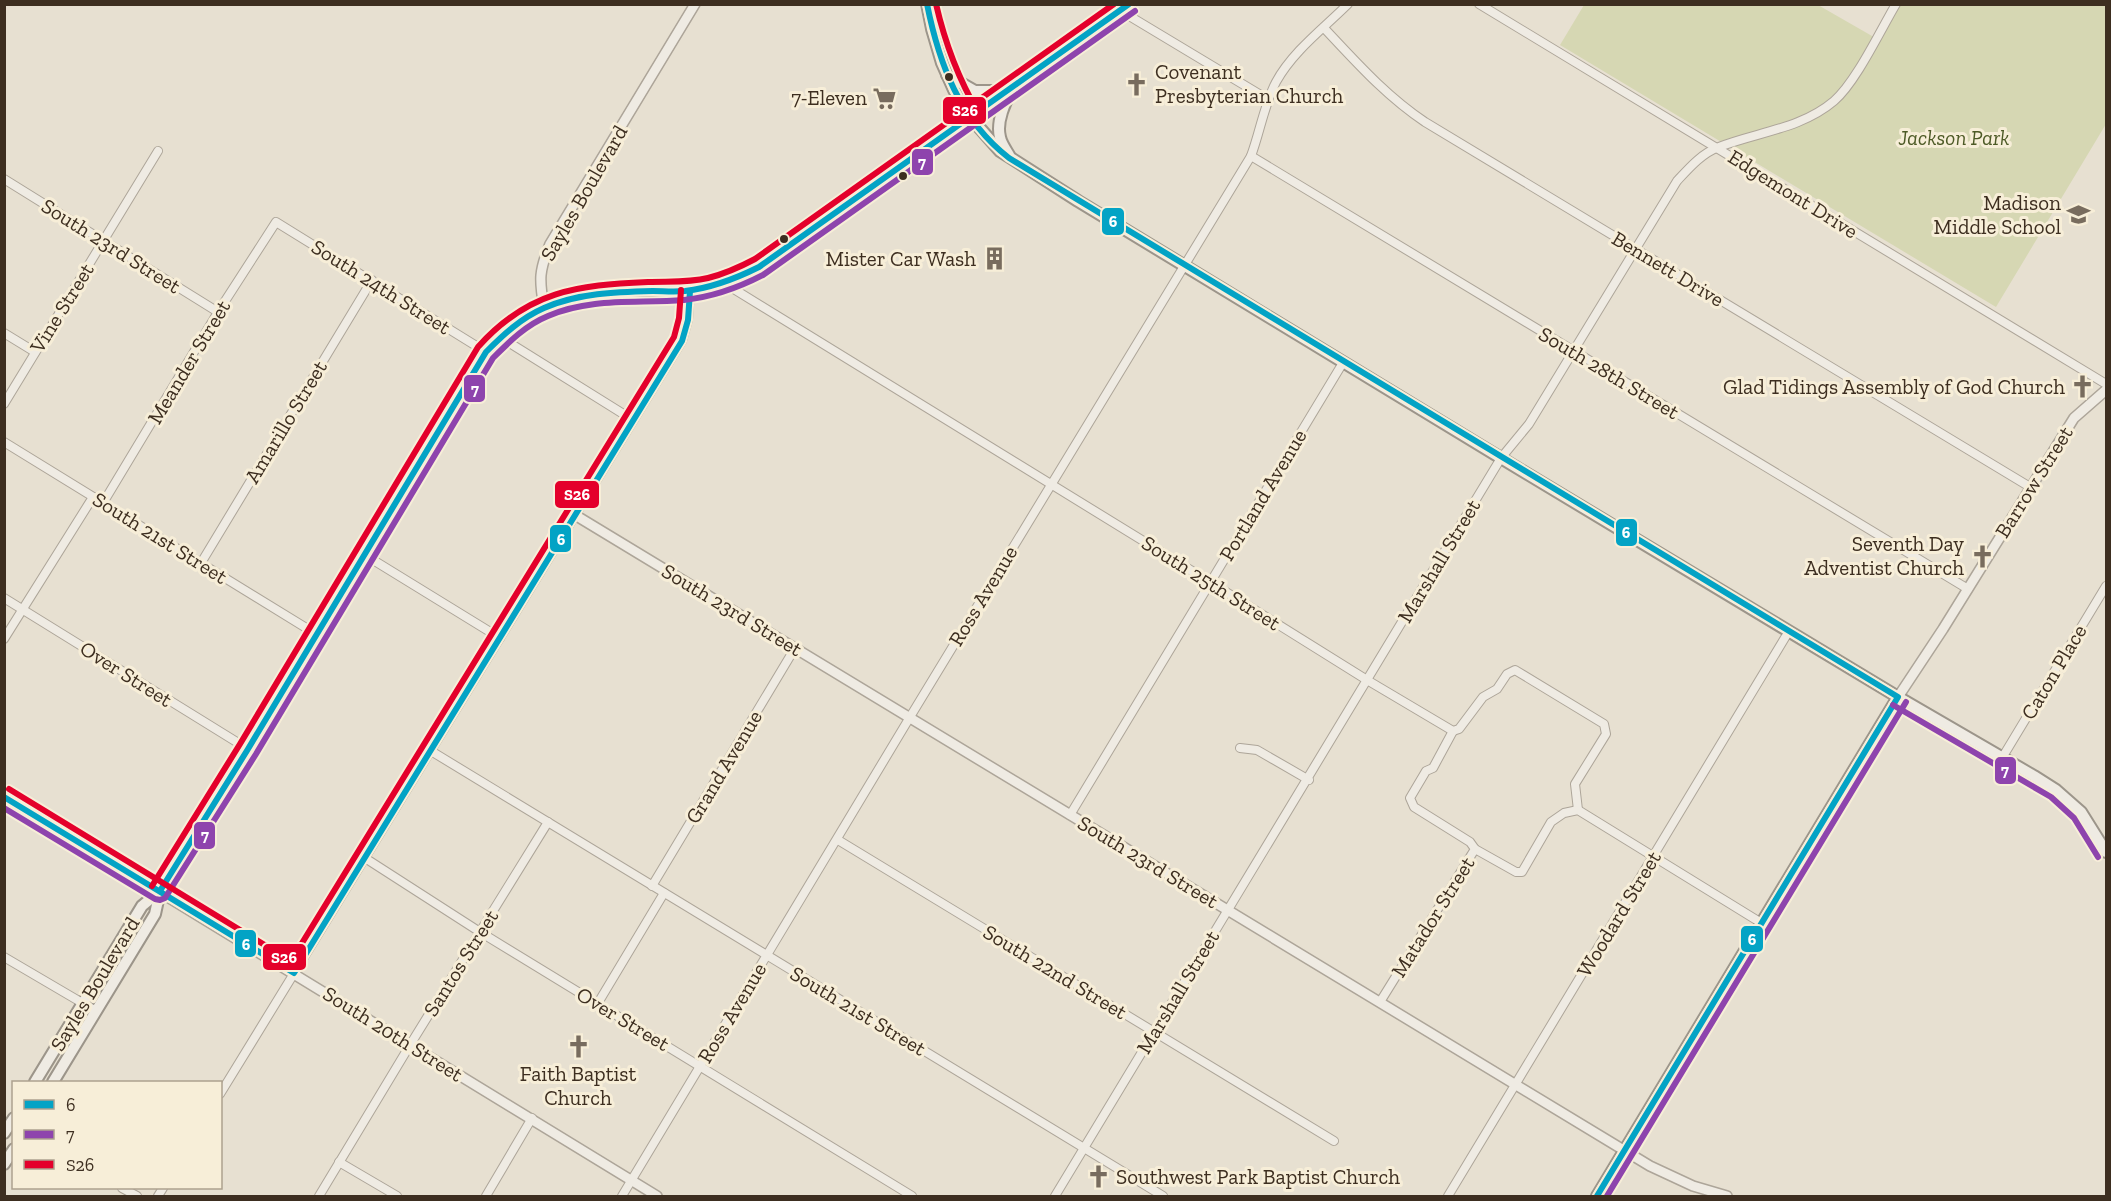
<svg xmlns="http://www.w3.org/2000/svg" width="2111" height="1201" viewBox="0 0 2111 1201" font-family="'Zilla Slab',serif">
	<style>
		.green { fill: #d6d7b3 }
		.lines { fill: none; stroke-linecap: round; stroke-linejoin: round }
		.minor-casing { stroke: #ada599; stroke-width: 10 }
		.tertiary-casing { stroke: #ada599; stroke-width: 12 }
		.secondary-casing { stroke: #9c958a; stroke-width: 14 }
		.minor { stroke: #efebe3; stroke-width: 8 }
		.tertiary { stroke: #efebe3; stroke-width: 9 }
		.secondary { stroke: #efebe3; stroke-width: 10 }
		.bus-1-casing { stroke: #f7eed8; stroke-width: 10 }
		.bus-2-casing { stroke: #f7eed8; stroke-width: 10 }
		.bus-3-casing { stroke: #f7eed8; stroke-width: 10 }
		.bus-1 { stroke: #03a3c5; stroke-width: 6 }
		.bus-2 { stroke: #8e44ad; stroke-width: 6 }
		.bus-3 { stroke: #e4002b; stroke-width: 6 }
		.bus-dot { fill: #3d2e20; stroke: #f7eed8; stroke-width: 2 }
		.labels { text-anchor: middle; stroke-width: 6; stroke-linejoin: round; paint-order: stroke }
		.poi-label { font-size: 21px; fill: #3d2e20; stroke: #f7eed8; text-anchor: end }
		.park-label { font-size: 21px; font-style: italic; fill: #4d5a26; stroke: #f7eed8 }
		.street-label { font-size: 21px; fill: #3d2e20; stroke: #f7eed8 }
		.line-badge { stroke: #f7eed8; stroke-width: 2 }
		.badge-label { font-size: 16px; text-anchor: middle; font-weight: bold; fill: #fff }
	</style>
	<rect width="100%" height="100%" fill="#e7e0d1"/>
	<path class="green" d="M1584,5h234l61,35 22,-35h205v119l-110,183 -436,-262z"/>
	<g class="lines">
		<defs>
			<g id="minor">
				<path d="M1479,4l627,380"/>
				<path d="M1121,11l148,89"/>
				<path d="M1324,28c32,34 62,68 101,94l605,365"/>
				<path d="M1251,156l717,433"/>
				<path d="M4,179l214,133"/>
				<path d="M724,283l486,299 157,98 86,51 6,-2 24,-32 14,-8 10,-15 8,-4 89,54 2,10 -31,50 3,26"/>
				<path d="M4,333l31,19"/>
				<path d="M500,337l133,83"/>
				<path d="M4,404l154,-253"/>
				<path d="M4,442l312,192"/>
				<path d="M103,503l115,-191 58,-90 210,130"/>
				<path d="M365,555l135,83"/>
				<path d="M201,563l171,-283"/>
				<path d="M4,598l244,151"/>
				<path d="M4,639l89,-142"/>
				<path d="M1240,748l17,2 52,30"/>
				<path d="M431,751l732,445"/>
				<path d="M2002,758l104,-172"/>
				<path d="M1070,815l274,-454"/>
				<path d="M838,840l496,301"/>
				<path d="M1475,849l41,23h6l29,-50 13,-9 14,-3 185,114"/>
				<path d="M365,858l115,74 432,264"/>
				<path d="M652,886l143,-238"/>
				<path d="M4,957l92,54"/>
				<path d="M1380,1002l95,-153 -5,-7 -56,-35 -4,-9 16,-27 7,-3 20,-37"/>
				<path d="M598,1003l66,-110"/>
				<path d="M220,1094l462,-753 6,-21 2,-29"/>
				<path d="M339,1162l58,34"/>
				<path d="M122,1188l15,8"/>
				<path d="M158,1196l5,-8"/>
				<path d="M319,1196l91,-151 138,-223"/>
				<path d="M486,1196l46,-78"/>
				<path d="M622,1196l288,-479 341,-561c9,-24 13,-51 25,-74 17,-31 48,-54 72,-78"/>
				<path d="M1055,1196l446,-738 28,-34 148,-243c12,-13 25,-28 42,-34 38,-15 82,-18 115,-46 22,-19 46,-70 62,-97"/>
				<path d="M1448,1196l341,-565"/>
			</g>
			<g id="tertiary">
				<path d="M544,308c-5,-29 -5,-37 6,-64l145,-240"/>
				<path d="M575,515l1075,651 43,20 34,10"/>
				<path d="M1898,697l45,-68 131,-211 32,-28"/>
				<path d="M4,797l653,399"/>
			</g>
			<g id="secondary">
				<path d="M927,4l5,25 10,34 12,27 16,27 30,34 78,50 423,257 397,239 136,79 22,14 25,22 25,40"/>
				<path d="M947,75l28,16h31"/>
				<path d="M1009,155c-3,-5 -8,-12 -9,-18 -4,-15 5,-36 13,-48"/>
				<path d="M35,1082l107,-176 18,-15 88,-142 238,-397c52,-57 95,-58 167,-61 13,0 25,1 37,-1 29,-3 54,-14 78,-28l202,-145 160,-113"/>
				<path d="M53,1082l102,-168 5,-23"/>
				<path d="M4,1133l10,-15"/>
				<path d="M4,1164l10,-15"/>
				<path d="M1597,1196l301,-499"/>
			</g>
		</defs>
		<use href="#minor" class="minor-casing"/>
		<use href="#tertiary" class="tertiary-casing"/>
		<use href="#secondary" class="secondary-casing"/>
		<use href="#minor" class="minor"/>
		<use href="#tertiary" class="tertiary"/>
		<use href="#secondary" class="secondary"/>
		<defs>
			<g id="bus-1">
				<path d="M927,4c12,60 33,116 82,154l889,539 -301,499"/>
				<path d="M4,797l290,176 388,-632 6,-21 2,-29"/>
				<path d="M160,891l88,-142 238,-397c17,-17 35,-34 58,-44 34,-15 72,-16 109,-17 10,0 21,1 32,0 26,-3 50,-12 74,-24l370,-263"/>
			</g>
			<g id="bus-2">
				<path d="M1893,705l158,92 23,21 24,39"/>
				<path d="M4,808l151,91 5,1 5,-2 91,-144 237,-396c17,-17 33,-33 55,-42 44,-19 90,-12 136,-16 29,-3 54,-12 79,-25l372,-264"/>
				<path d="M1607,1196l299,-494"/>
			</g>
			<g id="bus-3">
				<path d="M936,4c9,39 22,74 42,108"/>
				<path d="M9,789l282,172 383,-624 5,-19 2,-28"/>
				<path d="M152,886l88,-142 238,-397c50,-56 99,-62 170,-65 20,-1 40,1 60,-4 16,-4 32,-11 47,-19l359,-255"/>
			</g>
		</defs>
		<use href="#bus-1" class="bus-1-casing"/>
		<use href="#bus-2" class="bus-2-casing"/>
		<use href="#bus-3" class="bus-3-casing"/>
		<use href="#bus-1" class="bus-1"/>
		<use href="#bus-2" class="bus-2"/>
		<use href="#bus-3" class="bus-3"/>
	</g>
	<defs>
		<symbol id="church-bare" viewBox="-9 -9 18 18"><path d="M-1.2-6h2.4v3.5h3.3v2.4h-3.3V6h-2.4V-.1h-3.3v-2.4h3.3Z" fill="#786c5e" stroke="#f7eed8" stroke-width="2.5" paint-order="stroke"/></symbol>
		<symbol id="supermarket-bare" viewBox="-9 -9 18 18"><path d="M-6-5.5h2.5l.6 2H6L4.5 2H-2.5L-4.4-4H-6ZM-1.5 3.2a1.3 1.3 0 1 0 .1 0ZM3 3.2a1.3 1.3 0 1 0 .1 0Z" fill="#786c5e" stroke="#f7eed8" stroke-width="2.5" paint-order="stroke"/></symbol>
		<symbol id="school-bare" viewBox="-9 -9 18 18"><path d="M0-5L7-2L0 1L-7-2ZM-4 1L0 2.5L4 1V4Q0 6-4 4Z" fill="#786c5e" stroke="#f7eed8" stroke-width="2.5" paint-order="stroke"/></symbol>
		<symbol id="building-bare" viewBox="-9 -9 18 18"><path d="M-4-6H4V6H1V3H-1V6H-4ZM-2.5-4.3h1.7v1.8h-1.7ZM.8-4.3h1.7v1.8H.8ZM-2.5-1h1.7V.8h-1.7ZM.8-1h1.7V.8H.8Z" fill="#786c5e" stroke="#f7eed8" stroke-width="2.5" paint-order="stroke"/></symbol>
	</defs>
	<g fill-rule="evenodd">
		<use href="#church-bare" x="1120" y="68" width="33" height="33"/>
		<use href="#supermarket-bare" x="868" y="82" width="33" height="33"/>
		<use href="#school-bare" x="2062" y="198" width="33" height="33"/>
		<use href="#building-bare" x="978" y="242" width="33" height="33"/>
		<use href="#church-bare" x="2066" y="370" width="33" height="33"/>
		<use href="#church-bare" x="1966" y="540" width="33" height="33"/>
		<use href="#church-bare" x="562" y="1030" width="33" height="33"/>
		<use href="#church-bare" x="1082" y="1160" width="33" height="33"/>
	</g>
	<g class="bus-dot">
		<circle cx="949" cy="77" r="5"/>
		<circle cx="903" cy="176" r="5"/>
		<circle cx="784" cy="239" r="5"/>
	</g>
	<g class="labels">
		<g class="poi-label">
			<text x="1155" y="79" text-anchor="start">Covenant<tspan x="1155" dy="24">Presbyterian Church</tspan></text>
			<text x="867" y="105">7-Eleven</text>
			<text x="2061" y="210">Madison<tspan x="2061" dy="24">Middle School</tspan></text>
			<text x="976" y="266">Mister Car Wash</text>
			<text x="2065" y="394">Glad Tidings Assembly of God Church</text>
			<text x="1964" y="551">Seventh Day<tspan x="1964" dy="24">Adventist Church</tspan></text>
			<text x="578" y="1081" text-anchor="middle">Faith Baptist<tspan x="578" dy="24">Church</tspan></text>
			<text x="1116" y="1184" text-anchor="start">Southwest Park Baptist Church</text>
		</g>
		<g class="park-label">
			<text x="1954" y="145">Jackson Park</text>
		</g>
		<g class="street-label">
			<text transform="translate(584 193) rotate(-60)" y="7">Sayles Boulevard</text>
			<text transform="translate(1793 194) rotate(32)" y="7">Edgemont Drive</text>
			<text transform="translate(111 246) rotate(32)" y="7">South 23rd Street</text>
			<text transform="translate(1668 269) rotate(31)" y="7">Bennett Drive</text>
			<text transform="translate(381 287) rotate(32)" y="7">South 24th Street</text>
			<text transform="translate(62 308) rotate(-58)" y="7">Vine Street</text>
			<text transform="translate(189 362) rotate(-59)" y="7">Meander Street</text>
			<text transform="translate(1609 373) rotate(31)" y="7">South 28th Street</text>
			<text transform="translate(286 422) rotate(-59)" y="7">Amarillo Street</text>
			<text transform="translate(2034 482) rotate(-58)" y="7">Barrow Street</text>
			<text transform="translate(1263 495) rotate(-59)" y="7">Portland Avenue</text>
			<text transform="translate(160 538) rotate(32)" y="7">South 21st Street</text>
			<text transform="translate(1439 561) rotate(-59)" y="7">Marshall Street</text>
			<text transform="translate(1211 583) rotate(32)" y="7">South 25th Street</text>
			<text transform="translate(983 596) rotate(-59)" y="7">Ross Avenue</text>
			<text transform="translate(732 610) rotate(31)" y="7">South 23rd Street</text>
			<text transform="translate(2054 672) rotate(-59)" y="7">Caton Place</text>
			<text transform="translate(126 674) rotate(32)" y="7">Over Street</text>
			<text transform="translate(724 767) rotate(-59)" y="7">Grand Avenue</text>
			<text transform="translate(1148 862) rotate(31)" y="7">South 23rd Street</text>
			<text transform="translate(1619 914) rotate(-59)" y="7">Woodard Street</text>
			<text transform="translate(1433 917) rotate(-58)" y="7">Matador Street</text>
			<text transform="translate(461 963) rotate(-58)" y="7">Santos Street</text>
			<text transform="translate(1055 972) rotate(31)" y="7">South 22nd Street</text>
			<text transform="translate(95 984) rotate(-59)" y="7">Sayles Boulevard</text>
			<text transform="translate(1178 992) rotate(-59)" y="7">Marshall Street</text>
			<text transform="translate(858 1011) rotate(31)" y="7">South 21st Street</text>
			<text transform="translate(732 1013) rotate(-59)" y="7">Ross Avenue</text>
			<text transform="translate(623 1019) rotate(31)" y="7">Over Street</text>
			<text transform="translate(393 1034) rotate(32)" y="7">South 20th Street</text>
		</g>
	</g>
	<g class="line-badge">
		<rect x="942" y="96" width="45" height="29" rx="6" fill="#e4002b"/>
		<rect x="911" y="148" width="23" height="28" rx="6" fill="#8e44ad"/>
		<rect x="1101" y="207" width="24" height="29" rx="6" fill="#03a3c5"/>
		<rect x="463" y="374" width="23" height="29" rx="6" fill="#8e44ad"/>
		<rect x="554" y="480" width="46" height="29" rx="6" fill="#e4002b"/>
		<rect x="1615" y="518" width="23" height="29" rx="6" fill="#03a3c5"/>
		<rect x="549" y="524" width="23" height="29" rx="6" fill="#03a3c5"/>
		<rect x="1994" y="756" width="23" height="29" rx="6" fill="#8e44ad"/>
		<rect x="193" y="821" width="23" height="29" rx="6" fill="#8e44ad"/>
		<rect x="1740" y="925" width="24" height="28" rx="6" fill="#03a3c5"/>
		<rect x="234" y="929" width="23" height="29" rx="6" fill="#03a3c5"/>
		<rect x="262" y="943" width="45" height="28" rx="6" fill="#e4002b"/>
	</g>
	<g class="badge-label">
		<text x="965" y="116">S26</text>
		<text x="922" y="168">7</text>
		<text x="1113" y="227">6</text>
		<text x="475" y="395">7</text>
		<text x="577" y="500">S26</text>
		<text x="1626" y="538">6</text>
		<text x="561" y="545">6</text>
		<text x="2005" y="776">7</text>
		<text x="205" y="841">7</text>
		<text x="1752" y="945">6</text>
		<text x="246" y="950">6</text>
		<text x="284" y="963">S26</text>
	</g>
	<rect width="2111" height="1201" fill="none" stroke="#3d2e20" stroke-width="12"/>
	<rect x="12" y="1081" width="210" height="108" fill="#f7eed8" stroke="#ada18e" stroke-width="1.5"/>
	<rect x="24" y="1100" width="30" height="9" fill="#03a3c5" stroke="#ada18e" stroke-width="1.5"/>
	<text x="66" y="1111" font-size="18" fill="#3d2e20">6</text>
	<rect x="24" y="1130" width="30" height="9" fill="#8e44ad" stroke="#ada18e" stroke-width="1.5"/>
	<text x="66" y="1141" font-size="18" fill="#3d2e20">7</text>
	<rect x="24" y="1160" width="30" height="9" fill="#e4002b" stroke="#ada18e" stroke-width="1.5"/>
	<text x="66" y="1171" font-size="18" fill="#3d2e20">S26</text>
</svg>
